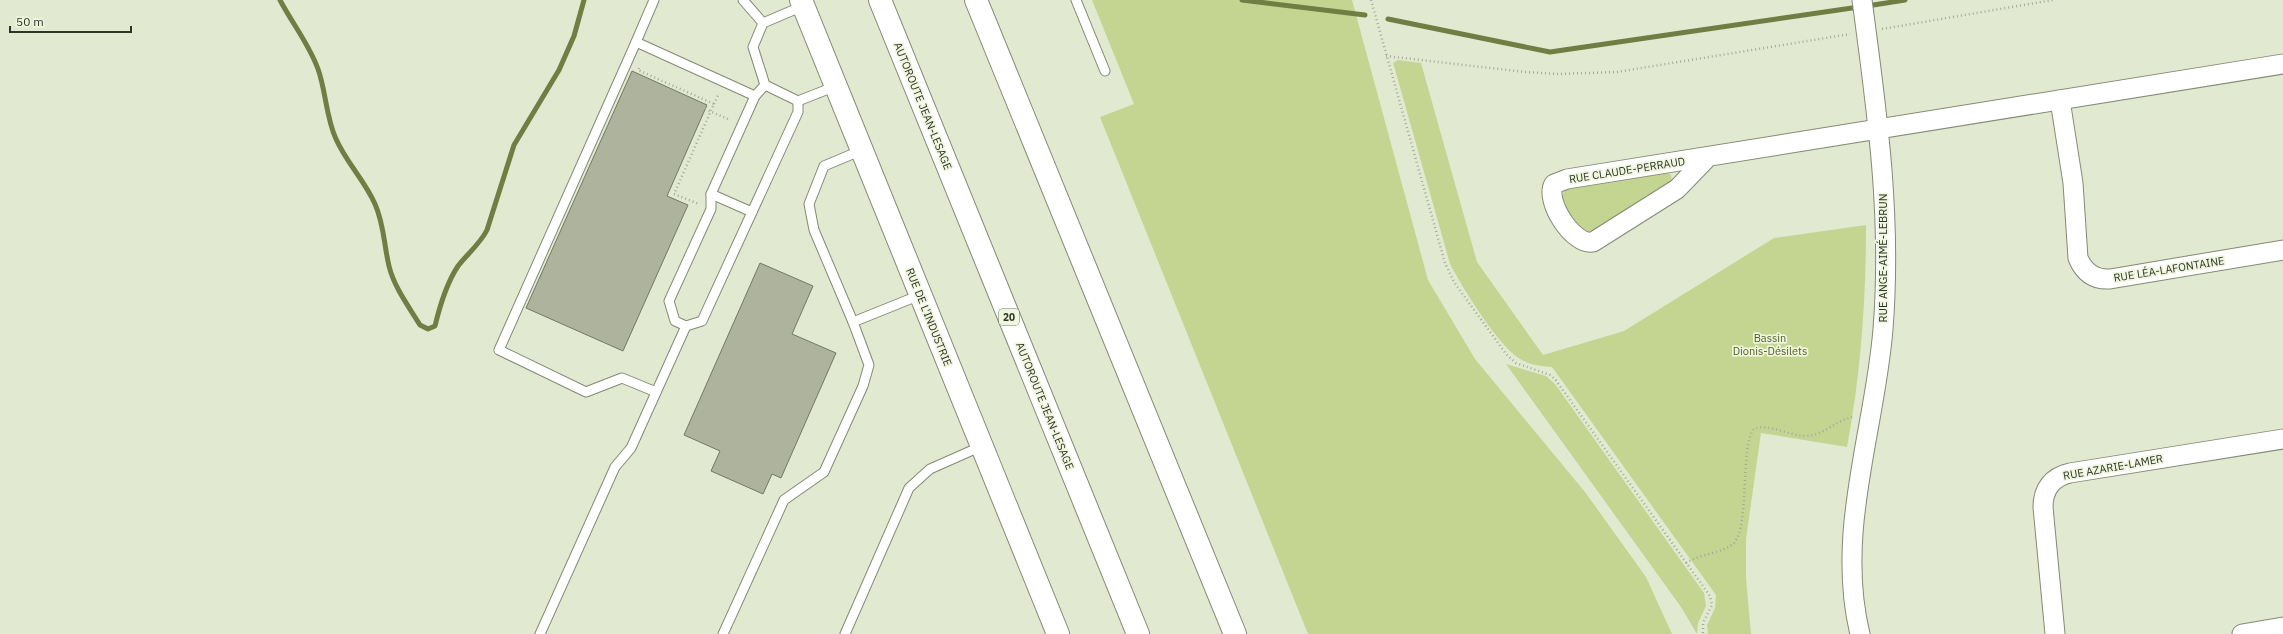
<svg xmlns="http://www.w3.org/2000/svg" width="2283" height="634" viewBox="0 0 2283 634" font-family="'IBM Plex Sans',sans-serif">
	<style>
		.green { fill: #c4d592 }
		.lines { fill: none; stroke-linecap: round; stroke-linejoin: round }
		.stream { stroke: #707e43; stroke-width: 5 }
		.building { fill: #adb39c; stroke: #727863 }
		.lane-casing { stroke: #848a74; stroke-width: 11 }
		.street-casing { stroke: #848a74; stroke-width: 21 }
		.secondary-casing { stroke: #848a74; stroke-width: 24 }
		.highway-casing { stroke: #848a74; stroke-width: 24 }
		.path { stroke: #a5aa97; stroke-width: 2.5; stroke-dasharray: 1 3; stroke-linecap: butt }
		.lane { stroke: #fff; stroke-width: 9 }
		.street { stroke: #fff; stroke-width: 19 }
		.secondary { stroke: #fff; stroke-width: 22 }
		.highway { stroke: #fff; stroke-width: 22 }
		.labels { text-anchor: middle; stroke-width: 3.5; stroke-linejoin: round; paint-order: stroke }
		.shield { fill: #eff6de; stroke: #696e5f; stroke-width: 1 }
		.shield-label { font-size: 10px; font-weight: bold; fill: #303329 }
		.street-label { font-size: 11px; fill: #303329; stroke: #eff6de }
		.park-label { font-size: 11px; fill: #515d24; stroke: #eff6de }
	</style>
	<rect width="100%" height="100%" fill="#e2e9d1"/>
	<g class="green">
		<path d="M1092,0h260l76,280 47,79 110,133 61,85 26,57h-364l-208,-517 34,-13z"/>
		<path d="M1398,60l23,3 56,199 66,93 81,-24 150,-93 92,-13c0,75 -5,148 -19,222l-86,-14 -15,106v39l5,56h-43l-1,-9 8,-17 1,-13 -164,-228c-10,-1 -22,-2 -30,-7 -22,-11 -60,-73 -72,-96l-56,-198 -1,-3z"/>
		<path d="M1666,172l5,3 1,6 -80,51c-13,-1 -26,-22 -30,-34l2,-7 5,-3z"/>
		<path d="M1506,364l40,12 9,8 149,209 2,13 -8,17 -1,11 -16,-27z"/>
	</g>
	<g class="lines">
		<g class="stream">
			<path d="M280,0c12,23 29,44 38,69 8,22 8,49 18,70 10,23 29,42 39,65 9,20 9,41 14,62 5,21 20,41 31,59l8,4 7,-3c5,-21 11,-42 23,-60 10,-13 22,-22 29,-36l27,-85 45,-75 15,-34 10,-36"/>
			<path d="M1242,0l123,15"/>
			<path d="M1867,6l38,-6"/>
			<path d="M1388,19l162,33 309,-45"/>
		</g>
	</g>
	<g class="building">
		<path d="M632,71l75,34 -40,91 21,9 -65,146 -97,-43z"/>
		<path d="M760,263l53,23 -21,48 44,19 -55,125 -9,-4 -9,20 -52,-23 9,-20 -36,-16z"/>
	</g>
	<g class="lines">
		<defs>
			<g id="lane">
				<path d="M654,0l-18,42 119,54"/>
				<path d="M743,0l20,23"/>
				<path d="M1076,0l29,71"/>
				<path d="M803,6l-40,17 -10,24 12,38 33,16 38,-15"/>
				<path d="M636,42l-137,308 87,42 36,-14 34,14"/>
				<path d="M765,85l-10,11 -44,98v15l-42,92 6,20 11,5 16,-5 96,-209v-11"/>
				<path d="M862,150l-38,16 -15,38 5,26 39,92 67,-27"/>
				<path d="M711,194l41,18"/>
				<path d="M540,634l75,-167 16,-19 55,-122"/>
				<path d="M723,634l61,-134 40,-28 39,-86 6,-21 -16,-43"/>
				<path d="M845,634l64,-146 21,-19 52,-23"/>
			</g>
			<g id="street">
				<path d="M2060,100l13,83 5,75c6,14 16,22 32,21l173,-29"/>
				<path d="M1708,157l-31,32 -84,53c-20,4 -49,-42 -39,-58l13,-5 716,-115"/>
				<path d="M1860,634c-25,-102 15,-204 23,-305 9,-113 -6,-217 -21,-329"/>
				<path d="M2055,634l-12,-127c0,-18 9,-30 27,-34l213,-34"/>
				<path d="M2242,634l41,-7"/>
			</g>
			<path id="secondary" d="M801,0l257,634"/>
			<g id="highway">
				<path d="M880,0l258,634"/>
				<path d="M976,0l259,634"/>
			</g>
		</defs>
		<use href="#lane" class="lane-casing"/>
		<use href="#street" class="street-casing"/>
		<use href="#secondary" class="secondary-casing"/>
		<use href="#highway" class="highway-casing"/>
		<g class="path">
			<path d="M1371,0l74,263 9,19 52,72 10,9 34,12 5,4 155,217 2,9 -9,18v11"/>
			<path d="M1882,29l171,-29"/>
			<path d="M1386,56l139,16 33,2 59,-2 233,-38"/>
			<path d="M639,68l-1,2 76,34 -40,90 25,10"/>
			<path d="M714,104l5,-11"/>
			<path d="M705,109l25,11"/>
			<path d="M1686,563c13,-9 38,-10 48,-20 16,-18 6,-99 20,-114 13,-6 35,6 49,7 20,1 32,-16 50,-19"/>
		</g>
		<use href="#lane" class="lane"/>
		<use href="#street" class="street"/>
		<use href="#secondary" class="secondary"/>
		<use href="#highway" class="highway"/>
	</g>
	<g class="labels">
		<rect class="shield" x="999" y="309" width="20" height="16" rx="3"/>
		<g class="shield-label">
			<text x="1009" y="321">20</text>
		</g>
		<g class="street-label">
			<text transform="translate(923 106) rotate(68)" y="4">AUTOROUTE JEAN-LESAGE</text>
			<text transform="translate(1627 170) rotate(-9)" y="4">RUE CLAUDE-PERRAUD</text>
			<text transform="translate(1883 258) rotate(-90)" y="4">RUE ANGE-AIMÉ-LEBRUN</text>
			<text transform="translate(2169 269) rotate(-9)" y="4">RUE LÉA-LAFONTAINE</text>
			<text transform="translate(929 317) rotate(68)" y="4">RUE DE L'INDUSTRIE</text>
			<text transform="translate(1045 406) rotate(68)" y="4">AUTOROUTE JEAN-LESAGE</text>
			<text transform="translate(2113 467) rotate(-10)" y="4">RUE AZARIE-LAMER</text>
		</g>
		<g class="park-label">
			<text x="1770" y="342">Bassin<tspan x="1770" dy="13">Dionis-Désilets</tspan></text>
		</g>
	</g>
	<path d="M10 26v6h121v-6" fill="none" stroke="#303329" stroke-width="2"/>
	<text x="16" y="26" font-size="12" fill="#303329" stroke="#eff6de" stroke-width="3" paint-order="stroke">50 m</text>
</svg>
